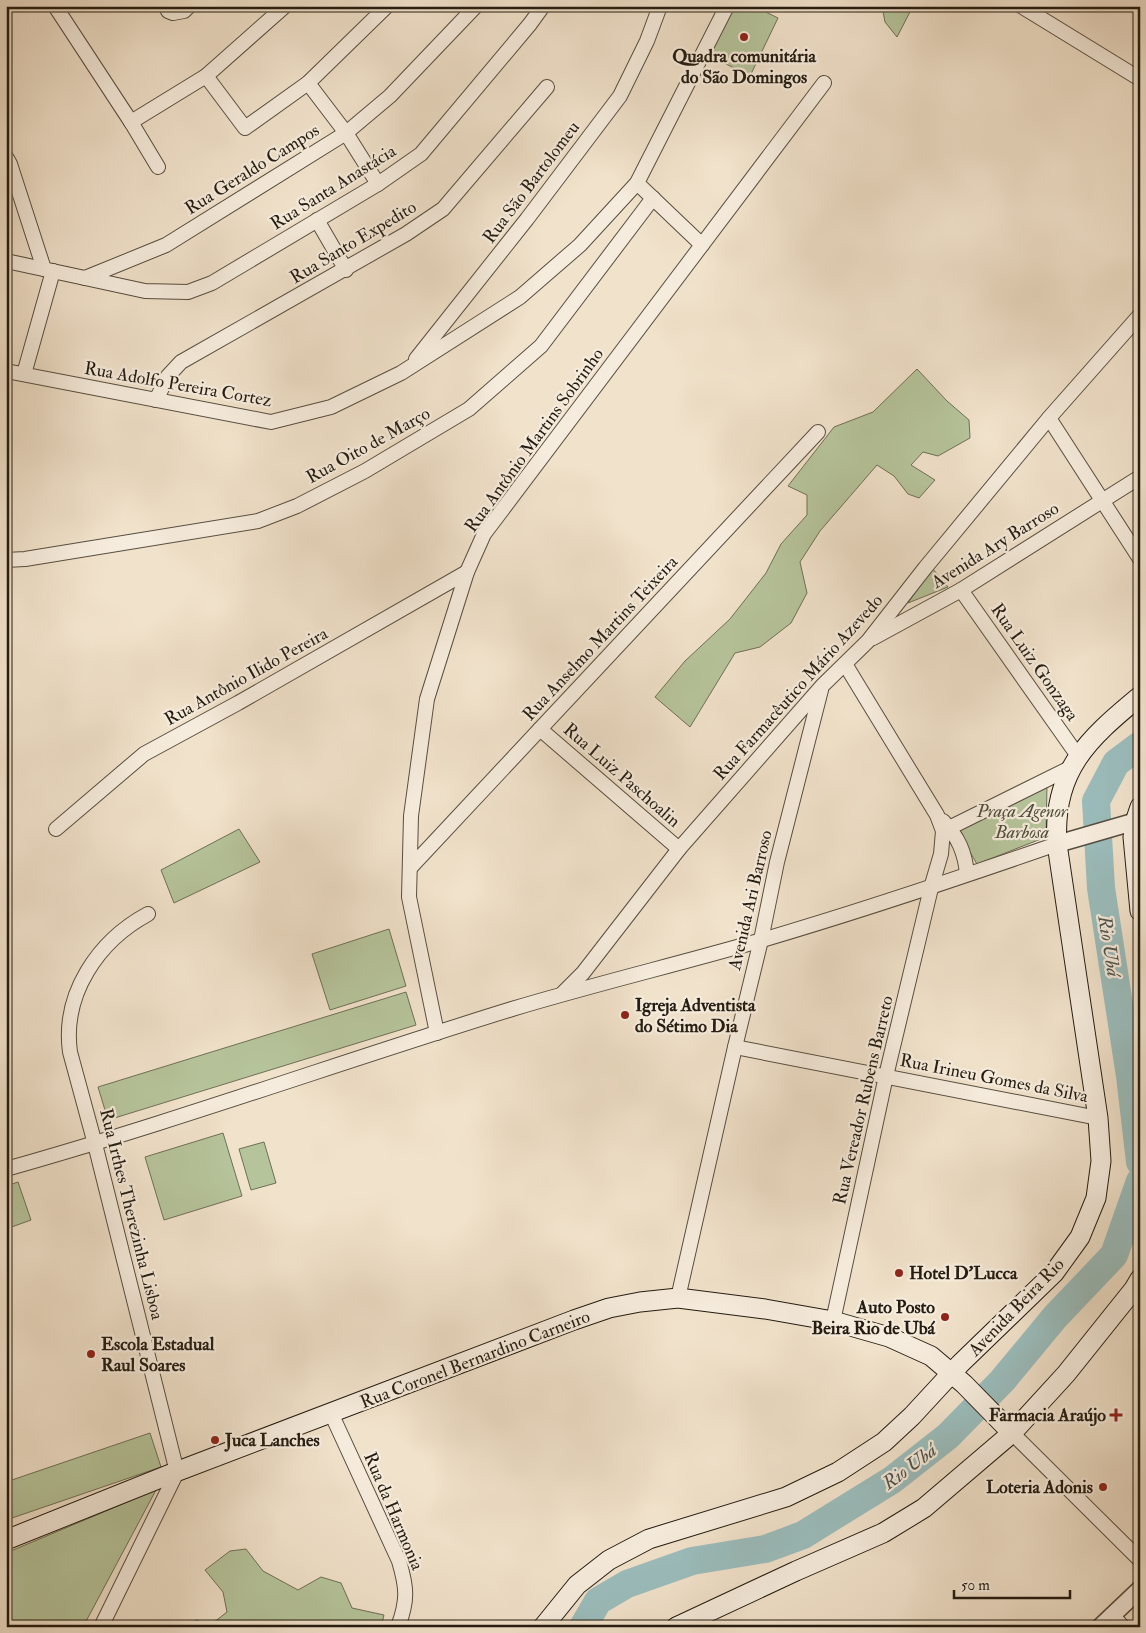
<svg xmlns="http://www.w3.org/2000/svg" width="1146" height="1633" viewBox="0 0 1146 1633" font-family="'IM FELL Double Pica',serif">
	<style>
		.green { fill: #b6c49b; stroke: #6d7056 }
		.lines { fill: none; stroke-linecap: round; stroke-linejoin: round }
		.river { stroke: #9bbdbc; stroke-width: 28 }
		.minor-casing { stroke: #574e40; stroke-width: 16 }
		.tertiary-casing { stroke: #574e40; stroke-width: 19 }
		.secondary-casing { stroke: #241c11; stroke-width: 21 }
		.minor { stroke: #f6ecdd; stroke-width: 14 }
		.tertiary { stroke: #f6ecdd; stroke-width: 16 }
		.secondary { stroke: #f6ecdd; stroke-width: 19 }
		.poi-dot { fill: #8f2418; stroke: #f6ecdd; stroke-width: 2 }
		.labels { text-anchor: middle; stroke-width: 4.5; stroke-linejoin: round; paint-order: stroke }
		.poi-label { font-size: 18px; font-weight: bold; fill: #241c11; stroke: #f6ecdd; text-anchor: start }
		.street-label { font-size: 18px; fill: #241c11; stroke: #f6ecdd }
		.park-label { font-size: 18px; font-style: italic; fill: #504e3a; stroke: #f6ecdd }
		.water-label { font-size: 19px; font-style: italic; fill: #4e544d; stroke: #f6ecdd }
	</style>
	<rect width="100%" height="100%" fill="#f1e2cb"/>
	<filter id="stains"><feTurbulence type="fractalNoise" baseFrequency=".004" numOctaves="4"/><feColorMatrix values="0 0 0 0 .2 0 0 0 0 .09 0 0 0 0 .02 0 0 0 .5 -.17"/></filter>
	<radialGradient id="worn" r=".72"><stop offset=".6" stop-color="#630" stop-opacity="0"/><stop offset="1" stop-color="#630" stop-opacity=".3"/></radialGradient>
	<g class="green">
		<path d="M734,6h20l24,12 -28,58 -40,-20z"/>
		<path d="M882,6h31l-16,31 -12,-15z"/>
		<path d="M917,369l30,32 22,19 1,18 -32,18 -15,-4 -12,13 24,15 -16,18 -11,-4 -14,-18 -17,-11 -57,66 -20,31 7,31 -16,30 -31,24 -25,6 -45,74 -35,-30 30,-36 45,-42 36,-46 15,-29 26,-29v-20l-19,-9 46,-59 39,-15z"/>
		<path d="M932,568l16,19 -40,16z"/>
		<path d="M1047,783l-1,54 -69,27 -20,-34z"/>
		<path d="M239,829l21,33 -86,41 -13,-33z"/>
		<path d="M389,929l17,57 -76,24 -18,-56z"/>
		<path d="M406,992l10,33 -308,95 -10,-33z"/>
		<path d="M223,1133l19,63 -78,24 -19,-63z"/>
		<path d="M264,1142l12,41 -25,7 -12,-41z"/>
		<path d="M18,1182l13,38 -25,9v-43z"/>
		<path d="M150,1433l11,34 -149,51 -6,-17v-19z"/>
		<path d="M156,1490l-73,137h-77v-74z"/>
		<path d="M246,1549l17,22 35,19 23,-13 20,6 11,25 32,7 -3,12h-195l2,-3 9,-4 12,6 18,-14 -4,-20 -18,-22 25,-19z"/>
	</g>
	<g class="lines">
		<g class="river">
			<path d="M1140,745l-24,18 -20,38 5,87 29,188 10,86"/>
			<path d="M583,1627l15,-26 29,-17 65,-23 73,-12 38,-14 89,-55 56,-44 54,-55 53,-64 59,-62 26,-74"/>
		</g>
		<defs>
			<g id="minor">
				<path d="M55,6l76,116 27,45"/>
				<path d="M166,6l2,5 5,2 11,-2 5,-5"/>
				<path d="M1021,6l119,73"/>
				<path d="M206,76l39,52 63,-45 79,-77"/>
				<path d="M308,83l38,50 32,51"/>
				<path d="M131,122l75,-46 79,-70"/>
				<path d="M6,157l4,7 34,105"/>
				<path d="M637,183l65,62"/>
				<path d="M317,220l29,50"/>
				<path d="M6,261l79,17 81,-33 180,-112 44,-37 86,-90"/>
				<path d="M85,278l60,13 43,1 24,-9 166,-99 43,-30 109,-130 13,-18"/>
				<path d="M416,359l111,-140 93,-123 27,-55 13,-35"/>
				<path d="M6,371l265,51 60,-15 70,-34 119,-76 60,-52 57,-62 90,-177"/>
				<path d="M24,374l29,-103"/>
				<path d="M156,400l12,-24 13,-14 225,-128 37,-25 104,-122"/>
				<path d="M1049,418l91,141"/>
				<path d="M6,560l19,-1 233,-38 39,-15 68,-35 104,-62 72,-63 112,-148"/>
				<path d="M961,590l117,166"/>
				<path d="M873,638l88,-48 179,-113"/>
				<path d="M540,729l139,120"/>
				<path d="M943,821c15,16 22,31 24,53"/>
				<path d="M56,829l88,-75 94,-51 229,-131"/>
				<path d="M943,831l127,-63"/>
				<path d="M410,868l408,-436"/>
				<path d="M563,993l20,-20 96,-124 143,-163 46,-45 57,-73 124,-150 91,-103"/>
				<path d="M437,1033l-28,-136 2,-81 16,-117 40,-127 17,-38 340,-451"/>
				<path d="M735,1047l363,71"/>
				<path d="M6,1169c171,-48 337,-108 506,-160 83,-25 167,-45 250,-69 99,-29 197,-62 295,-96"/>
				<path d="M678,1298l57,-251 26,-107 16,-78 44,-172"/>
				<path d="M833,1321l53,-245 45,-188 10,-34 2,-23 -6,-16 -92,-151"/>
				<path d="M331,1413l68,148c8,27 9,39 -1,66"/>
				<path d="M1012,1433l128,127"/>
				<path d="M1113,1616l10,11"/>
				<path d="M101,1627l76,-155 -82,-328 -25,-92c-8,-58 28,-111 78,-138"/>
			</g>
			<g id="tertiary">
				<path d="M1057,844l83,-24"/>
				<path d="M1100,1627l40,-38"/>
			</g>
			<g id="secondary">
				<path d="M1140,807l-5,15 -2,15 7,74"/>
				<path d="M6,1540l167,-67 401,-153 35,-12 31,-6 38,-4 87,11 68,12 56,16 42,19 33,28 48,49"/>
				<path d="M543,1627l34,-42 32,-25 40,-21 137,-42 52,-25 46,-30 28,-26 48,-52 94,-91 26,-36 16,-39 5,-37 -3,-43 -41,-274c-5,-73 31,-105 83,-148"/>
				<path d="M676,1627l120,-56 87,-38 41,-25 88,-75 54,-59 68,-85 6,-10"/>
			</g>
		</defs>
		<use href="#minor" class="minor-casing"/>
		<use href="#tertiary" class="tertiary-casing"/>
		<use href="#secondary" class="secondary-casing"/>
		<use href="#minor" class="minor"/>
		<use href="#tertiary" class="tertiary"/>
		<use href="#secondary" class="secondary"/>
	</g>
	<g class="poi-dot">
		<circle cx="744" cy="37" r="5"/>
		<circle cx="625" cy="1015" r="5"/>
		<circle cx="899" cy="1273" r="5"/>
		<circle cx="945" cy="1317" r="5"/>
		<circle cx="91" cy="1354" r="5"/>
		<path d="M1113.5 1407.5h5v5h5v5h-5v5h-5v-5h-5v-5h5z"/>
		<circle cx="215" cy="1440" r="5"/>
		<circle cx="1103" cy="1487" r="5"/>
	</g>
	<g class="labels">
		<g class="poi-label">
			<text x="744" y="62" text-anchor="middle">Quadra comunitária<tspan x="744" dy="21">do São Domingos</tspan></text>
			<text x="635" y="1011">Igreja Adventista<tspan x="635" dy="21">do Sétimo Dia</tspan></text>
			<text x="909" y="1279">Hotel D'Lucca</text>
			<text x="935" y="1313" text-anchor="end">Auto Posto<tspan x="935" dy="21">Beira Rio de Ubá</tspan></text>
			<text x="101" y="1350">Escola Estadual<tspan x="101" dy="21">Raul Soares</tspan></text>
			<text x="1106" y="1421" text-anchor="end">Farmacia Araújo</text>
			<text x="225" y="1446">Juca Lanches</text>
			<text x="1093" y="1493" text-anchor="end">Loteria Adonis</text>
		</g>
		<g class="street-label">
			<text transform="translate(252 169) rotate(-32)" y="6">Rua Geraldo Campos</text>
			<text transform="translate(531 182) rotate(-53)" y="6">Rua São Bartolomeu</text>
			<text transform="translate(333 187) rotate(-32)" y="6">Rua Santa Anastácia</text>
			<text transform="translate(353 242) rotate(-31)" y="6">Rua Santo Expedito</text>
			<text transform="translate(178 384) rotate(10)" y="6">Rua Adolfo Pereira Cortez</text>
			<text transform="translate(534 440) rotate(-54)" y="6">Rua Antônio Martins Sobrinho</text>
			<text transform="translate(368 445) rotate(-29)" y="6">Rua Oito de Março</text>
			<text transform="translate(995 545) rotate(-32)" y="6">Avenida Ary Barroso</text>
			<text transform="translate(600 638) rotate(-47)" y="6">Rua Anselmo Martins Teixeira</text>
			<text transform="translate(1035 662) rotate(55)" y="6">Rua Luiz Gonzaga</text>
			<text transform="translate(246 676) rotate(-29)" y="6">Rua Antônio Ilido Pereira</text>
			<text transform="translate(798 687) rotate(-48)" y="6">Rua Farmacêutico Mário Azevedo</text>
			<text transform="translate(622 775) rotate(41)" y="6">Rua Luiz Paschoalin</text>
			<text transform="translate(750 900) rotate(-77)" y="6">Avenida Ari Barroso</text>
			<text transform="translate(994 1078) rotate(11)" y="6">Rua Irineu Gomes da Silva</text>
			<text transform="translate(863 1100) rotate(-77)" y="6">Rua Vereador Rubens Barreto</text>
			<text transform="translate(132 1214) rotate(76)" y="6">Rua Irthes Therezinha Lisboa</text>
			<text transform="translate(1016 1307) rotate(-46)" y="6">Avenida Beira Rio</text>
			<text transform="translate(475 1359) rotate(-21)" y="6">Rua Coronel Bernardino Carneiro</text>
			<text transform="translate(394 1511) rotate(67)" y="6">Rua da Harmonia</text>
		</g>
		<g class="park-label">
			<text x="1022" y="817">Praça Agenor<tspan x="1022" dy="21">Barbosa</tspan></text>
		</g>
		<g class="water-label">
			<text transform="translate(1110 946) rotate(81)" y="7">Rio Ubá</text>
			<text transform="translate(909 1466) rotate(-37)" y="7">Rio Ubá</text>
		</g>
	</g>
	<rect width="1146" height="1633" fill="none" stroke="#f1e2cb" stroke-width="25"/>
	<rect x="8" y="8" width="1131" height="1618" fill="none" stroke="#241c11" stroke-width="2.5"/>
	<rect x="12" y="12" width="1121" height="1608" fill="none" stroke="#241c11"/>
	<path d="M954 1590v8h116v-8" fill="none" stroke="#241c11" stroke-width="2.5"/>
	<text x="961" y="1590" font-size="15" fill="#241c11" stroke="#f6ecdd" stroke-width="4" paint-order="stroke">50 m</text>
	<rect width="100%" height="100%" filter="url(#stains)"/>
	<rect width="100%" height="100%" fill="url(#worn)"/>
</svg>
